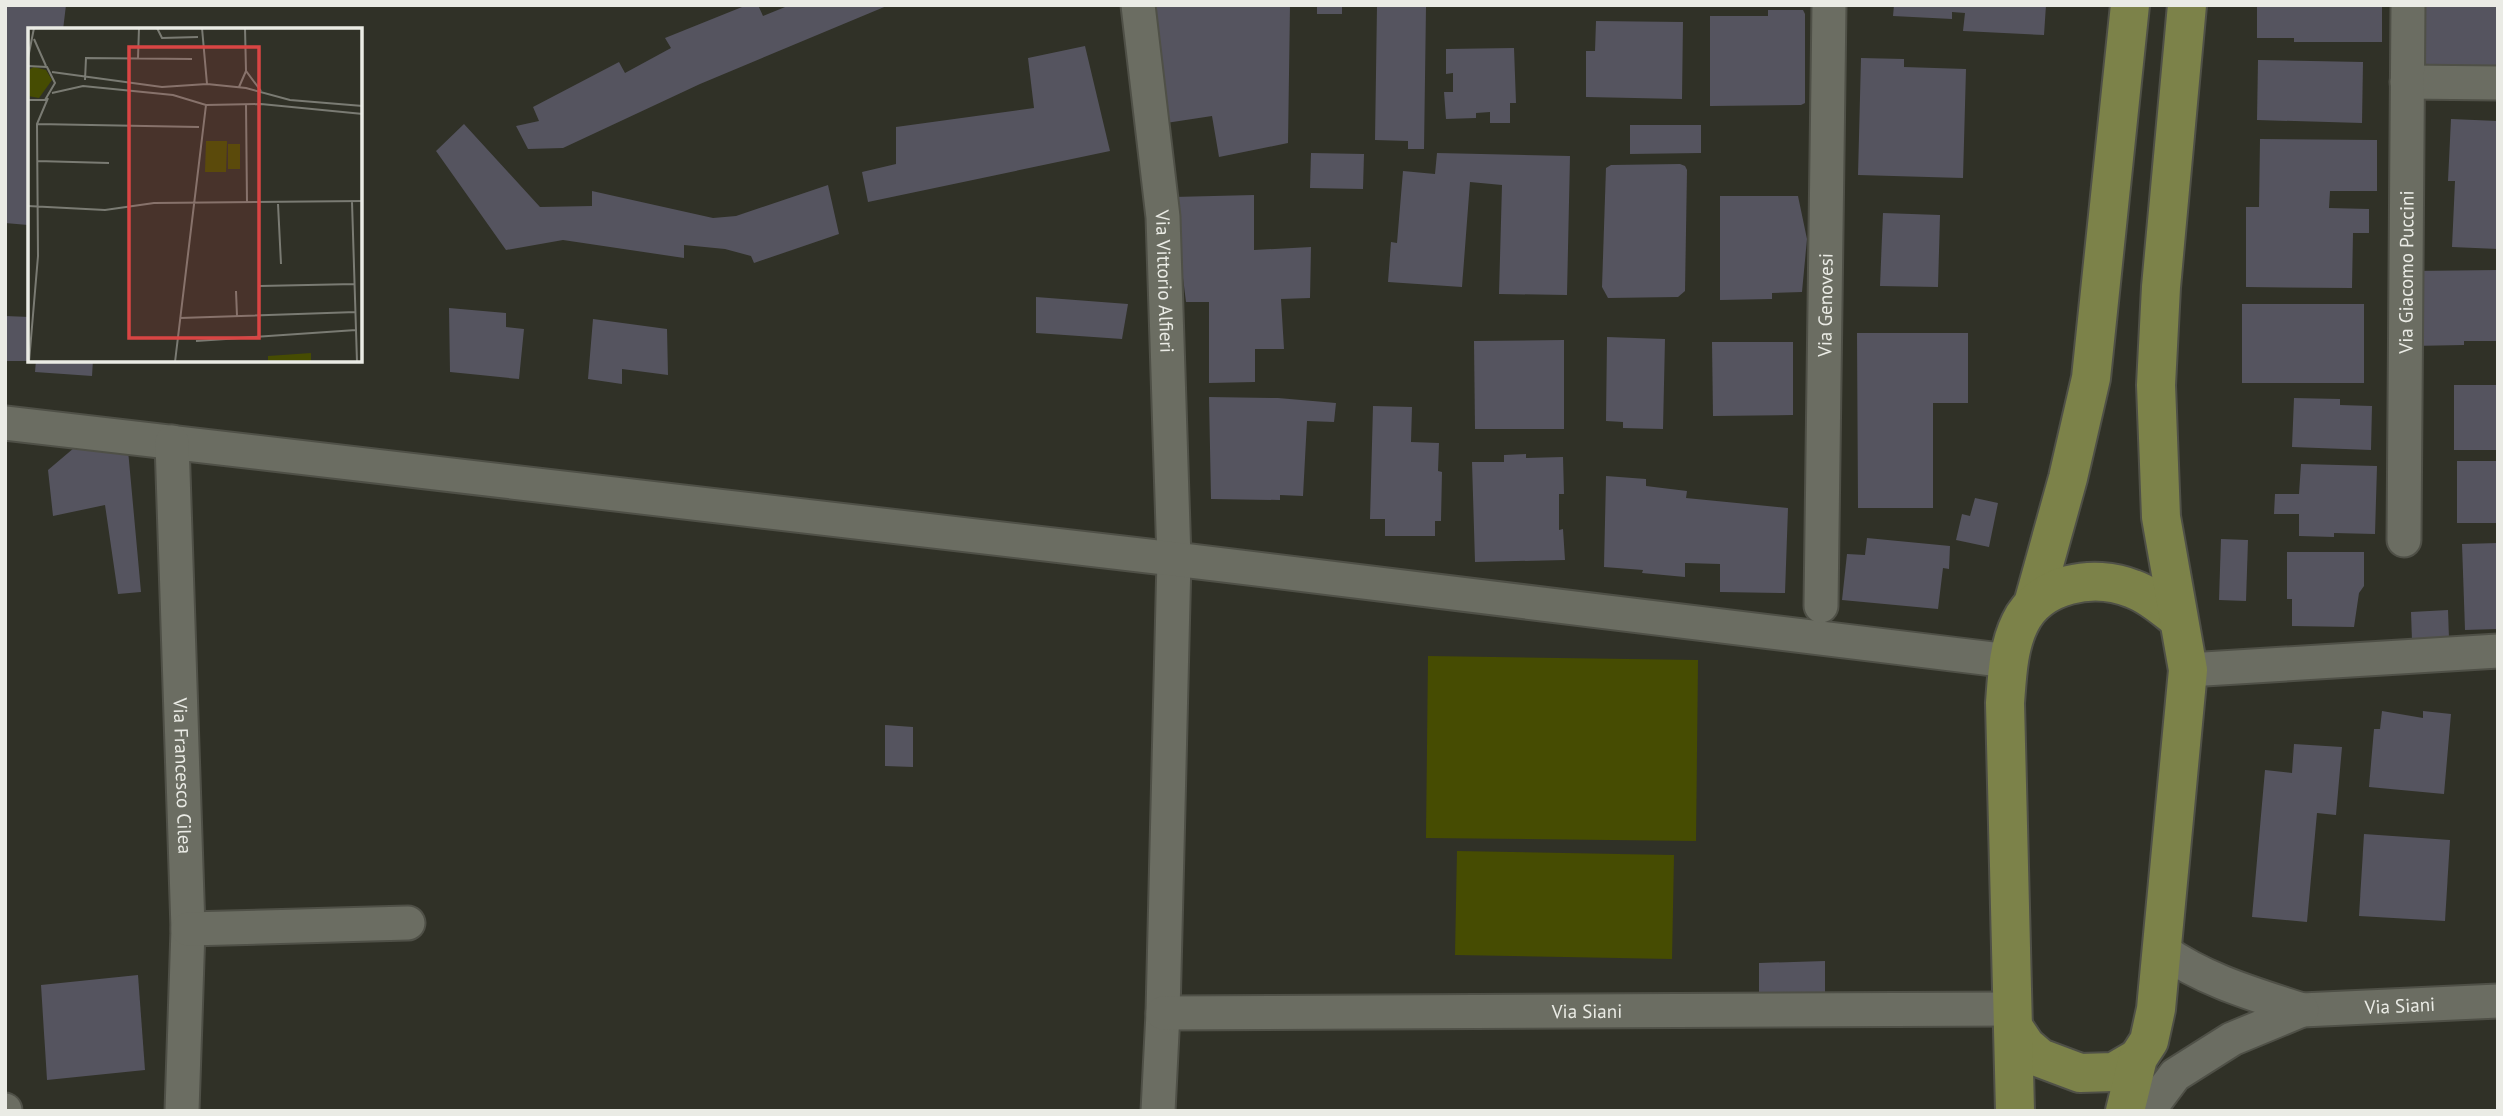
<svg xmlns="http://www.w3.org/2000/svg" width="2503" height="1116" viewBox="0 0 2503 1116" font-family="'PT Sans',sans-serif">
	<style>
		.green { fill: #464c02 }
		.building { fill: #55545f }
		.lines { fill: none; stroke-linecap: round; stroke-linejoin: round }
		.minor-casing { stroke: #4f5047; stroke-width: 37 }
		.primary-casing { stroke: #4f5047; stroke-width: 42 }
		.minor { stroke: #6b6d62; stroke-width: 33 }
		.primary { stroke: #7c8249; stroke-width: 38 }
		.labels { text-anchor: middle; stroke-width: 5; stroke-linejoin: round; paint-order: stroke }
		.street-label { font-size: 19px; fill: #eaebe5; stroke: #26271e }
		.inset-road { fill: none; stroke: #7a7b73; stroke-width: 2 }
		.view { fill: #d94544; fill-opacity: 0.15; stroke: #d94544; stroke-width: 3.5 }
		.inset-edge { fill: none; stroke: #eaebe5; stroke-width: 3.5 }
	</style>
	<rect width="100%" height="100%" fill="#303127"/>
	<g class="green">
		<path d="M1428,656l270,4 -2,181 -270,-3z"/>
		<path d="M1457,851l217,4 -2,104 -217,-4z"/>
	</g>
	<g class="building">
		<path d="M5,5h61l-3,25h-33v194l-2,1 -23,-2z"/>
		<path d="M747,5h11l5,11 27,-11h99l-189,79 -137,64 -35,1 -12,-23 23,-5 -6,-14 86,-45 6,11 46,-25 -6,-10z"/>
		<path d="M1155,5h135l-2,138 -69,14 -7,-41 -46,7z"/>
		<rect x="1317" y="5" width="25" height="9"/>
		<path d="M1894,5h152l-2,30 -81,-4 2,-18 -13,-1v7l-59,-3z"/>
		<path d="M2257,5h125v37h-88v-4h-37z"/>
		<rect x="2419" y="5" width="79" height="61"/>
		<path d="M1377,6l49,1 -2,142h-16v-8l-33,-1z"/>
		<path d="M1768,10h35l2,4v89l-4,2 -91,1v-90h58z"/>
		<path d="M1596,21l87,1 -1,77 -96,-2v-46h9z"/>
		<path d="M1085,46l25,105 -242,51 -6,-30 34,-8v-37l138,-19 -6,-50z"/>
		<path d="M1514,48l2,55h-6v20h-20v-11l-14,1v5l-30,1 -2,-27h9v-19l-7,1v-25z"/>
		<path d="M1861,58l43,1v8l62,2 -3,109 -105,-3z"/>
		<path d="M2258,60l105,2 -1,61 -105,-3z"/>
		<path d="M2451,119l47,2v128l-46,-2 3,-66h-7z"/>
		<path d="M464,124l76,83 52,-1v-15l121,27 23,-2 92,-31 11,49 -85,29 -3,-7 -26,-7 -41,-4v13l-121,-18 -57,10 -70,-99z"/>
		<path d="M1630,125h71v28l-71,1z"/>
		<path d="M2260,139l117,1v51h-47l-1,17 40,1v24h-16l-1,55 -106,-1v-80h13z"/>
		<path d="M1311,153l53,1 -1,35 -53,-1z"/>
		<path d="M1437,153l133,3 -3,139 -68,-1 3,-109 -32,-3 -8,105 -74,-5 3,-40 6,1 6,-72 32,3z"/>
		<path d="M1680,164l5,2 2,4 -2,121 -7,6 -70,1 -6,-11 4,-119 5,-3z"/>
		<path d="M1254,195v55l57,-3 -1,51 -29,1 3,50h-29v33l-46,1v-81h-23l-13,-105z"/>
		<path d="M1720,196h78l9,43 -5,53 -30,1v6l-52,1z"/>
		<path d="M1883,213l57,2 -2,72 -58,-1z"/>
		<path d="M2498,270v71h-34v4l-52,1 -1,-75z"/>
		<path d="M1036,297l92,7 -6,35 -86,-6z"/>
		<rect x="2242" y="304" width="122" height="79"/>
		<path d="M449,308l57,5v14l18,2 -5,50 -69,-7z"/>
		<path d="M5,316l25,1v44h-25z"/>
		<path d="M593,319l74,10 1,46 -46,-6v15l-34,-5z"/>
		<path d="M1857,333h111v70h-35v105h-75z"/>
		<path d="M1607,337l58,2 -2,90 -40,-1v-6l-17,-1z"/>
		<path d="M1564,340v89h-89l-1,-88z"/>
		<path d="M1712,342h81v73l-80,1z"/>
		<path d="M36,360h57l-1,16 -57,-4z"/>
		<rect x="2454" y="385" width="44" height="65"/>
		<path d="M1209,397l69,1 58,5 -2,19 -27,-1 -4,75 -23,-1v5l-69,-1z"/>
		<path d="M2294,398l46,1v6l32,1 -1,44 -79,-3z"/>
		<path d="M1373,406l39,1 -1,35 28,1 -1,28 4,1 -1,49h-6v15h-50v-17h-15z"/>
		<path d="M81,442l47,8 13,142 -23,2 -13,-89 -52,11 -5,-46z"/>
		<path d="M1526,454v4l37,-1 1,37h-5v36l4,-1 2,31 -90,2 -3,-100h32v-7z"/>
		<rect x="2457" y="461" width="41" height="62"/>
		<path d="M2301,464l76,2 -2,68 -41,-1v4l-35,-1v-22h-25l1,-20h24z"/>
		<path d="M1606,476l40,3v7l41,5 -1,7 102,10 -3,85 -65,-1v-28l-35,-1v14l-43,-4 1,-3 -39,-3z"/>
		<path d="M1975,498l23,5 -9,44 -33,-7 6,-26 8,2z"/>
		<path d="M1867,538l83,8 -1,23 -6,-1 -5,41 -96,-9 5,-46 18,1z"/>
		<path d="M2221,539l27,1 -2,61 -27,-1z"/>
		<path d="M2498,543v86l-33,1 -3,-86z"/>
		<path d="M2287,552h77v34l-5,7 -5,34 -62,-1v-27h-5z"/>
		<path d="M2448,610l1,29 -37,2 -1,-29z"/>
		<path d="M2382,711l41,7v-7l28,3 -7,80 -75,-7 5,-58h6z"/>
		<path d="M885,725l28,2v40l-28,-1z"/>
		<path d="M2294,744l48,3 -6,68 -19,-2 -10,109 -55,-5 13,-147 27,3z"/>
		<path d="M2364,834l86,6 -5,81 -86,-5z"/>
		<path d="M1825,961v33l-66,1v-32z"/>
		<path d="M138,975l7,95 -98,10 -6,-95z"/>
	</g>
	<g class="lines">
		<defs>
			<g id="minor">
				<path id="s1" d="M1138,5l25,212 11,342 -11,454 -5,98"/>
				<path d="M2407,82l91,1"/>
				<path d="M5,423l1169,136 835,102"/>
				<path id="s2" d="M172,442l16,487 -6,182"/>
				<path id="s3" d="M2404,540l4,-535"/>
				<path id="s4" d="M1821,606l8,-601"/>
				<path d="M2188,670l310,-19"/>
				<path d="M188,929l220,-6"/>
				<path id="s5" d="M2302,1010l196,-9"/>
				<path id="s6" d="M1163,1013l849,-4"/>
				<path d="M5,1110v1"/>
				<path d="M2148,1111l27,-36 57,-36 70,-29c-49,-16 -98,-30 -140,-60"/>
			</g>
			<g id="primary">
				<path d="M2033,604l35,-126 23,-100 39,-373"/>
				<path d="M2014,1028l12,18 14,12 40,15 34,-1 24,-14"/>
				<path d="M2015,1111l-10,-408c2,-26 3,-56 15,-80 19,-40 74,-50 113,-34 17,6 31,19 45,30"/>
				<path d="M2125,1111l13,-53 11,-17 7,-32 32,-339 -27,-153 -5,-132 5,-98 26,-282"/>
			</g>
		</defs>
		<use href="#minor" class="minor-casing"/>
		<use href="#primary" class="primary-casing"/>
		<use href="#minor" class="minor"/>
		<use href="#primary" class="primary"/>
	</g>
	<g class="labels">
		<g class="street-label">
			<text dy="7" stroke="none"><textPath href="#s3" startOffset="268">Via Giacomo Puccini</textPath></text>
			<text dy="7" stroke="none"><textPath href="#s1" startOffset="278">Via Vittorio Alfieri</textPath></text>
			<text dy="7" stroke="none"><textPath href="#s4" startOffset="301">Via Genovesi</textPath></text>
			<text dy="7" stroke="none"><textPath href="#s2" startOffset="334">Via Francesco Cilea</textPath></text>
			<text dy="7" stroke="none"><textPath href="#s5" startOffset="98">Via Siani</textPath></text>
			<text dy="7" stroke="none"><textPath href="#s6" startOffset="424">Via Siani</textPath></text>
		</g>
	</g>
	<g transform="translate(28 28)">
		<rect width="334" height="334" fill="#303127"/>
		<path d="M6,39l12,3 6,10 -13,18 -11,-2v-26zM178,113h21l-1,31h-21zM200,116h12v25h-12zM283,325v9h-43v-6z" fill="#464c02"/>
		<path class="inset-road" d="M129,0l5,10 36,-1M174,0l5,56M217,0l1,43M6,11l12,27M0,30l6,-30M110,30l1,-30M0,38l19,1 8,16 -10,17h-17M24,44l110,15 45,-3 39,4 44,12 73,6M57,52l1,-22 106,1M211,59l7,-16 15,20M24,65l31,-7 90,9 33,10 55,-1 102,10M218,76l1,99M9,96l162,3M9,133l72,2M324,174l5,160M250,176l3,60M0,178l77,4 49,-7 209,-2M232,258l95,-2M208,263l1,25M152,290l176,-6M168,313l160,-11M1,334l9,-106 -1,-132 11,-26M147,334l31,-257"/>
		<path class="view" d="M101,19h130v291h-130z"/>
		<rect width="334" height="334" class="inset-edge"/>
	</g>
	<rect width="2503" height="1116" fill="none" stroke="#eaebe5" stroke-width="14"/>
</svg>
